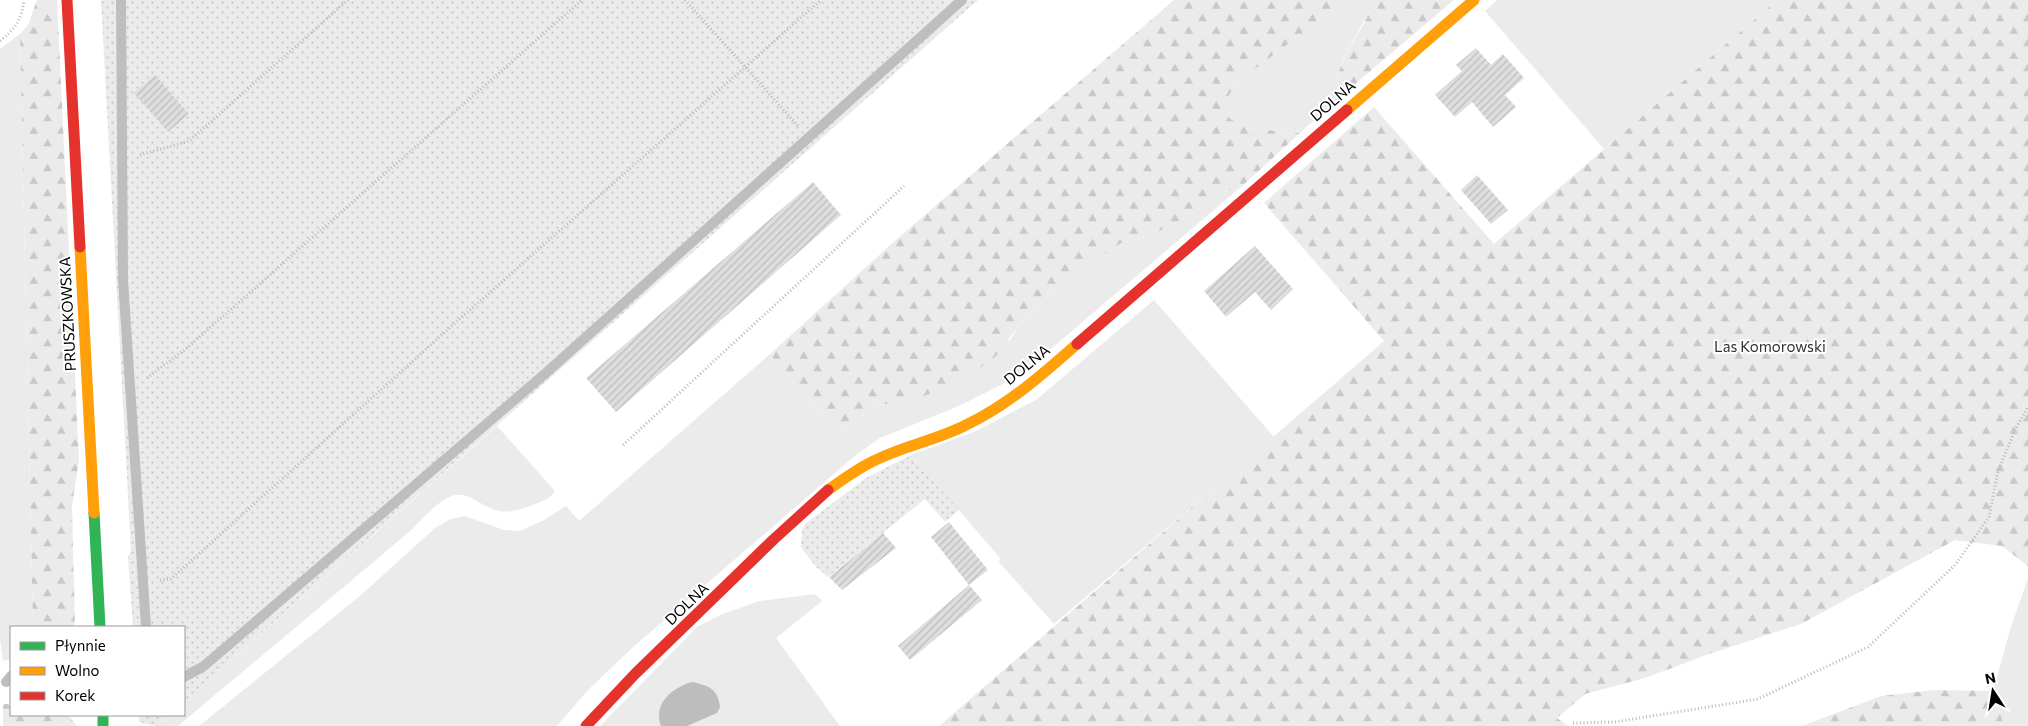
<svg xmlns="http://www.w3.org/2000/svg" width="2028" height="726" viewBox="0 0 2028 726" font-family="Commissioner,sans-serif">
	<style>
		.green { fill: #ebebeb }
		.forest { fill: url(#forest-firs) }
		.garden { fill: url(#garden-dots) }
		.water { fill: #bdbdbd }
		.building { fill: url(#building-hatch) }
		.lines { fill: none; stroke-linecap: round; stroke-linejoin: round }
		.path { stroke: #b9b9b9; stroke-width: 3; stroke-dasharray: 1 2.5; stroke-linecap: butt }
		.lane { stroke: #bebebe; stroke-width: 10 }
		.fast { stroke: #30b455; stroke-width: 11 }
		.slow { stroke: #ff9f0a; stroke-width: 11 }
		.jam { stroke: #e5322d; stroke-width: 11 }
		.labels { text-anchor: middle; stroke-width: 4; stroke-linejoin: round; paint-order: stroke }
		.street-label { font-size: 15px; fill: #000; stroke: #fff }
		.park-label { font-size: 15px; fill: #313131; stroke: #fff }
	</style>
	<defs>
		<pattern id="forest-firs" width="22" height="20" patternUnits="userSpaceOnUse" patternTransform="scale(1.25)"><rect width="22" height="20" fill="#ebebeb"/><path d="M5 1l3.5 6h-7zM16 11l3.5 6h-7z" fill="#c8c8c8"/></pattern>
		<pattern id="garden-dots" width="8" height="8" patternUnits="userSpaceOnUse" patternTransform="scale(1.25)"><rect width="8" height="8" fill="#ebebeb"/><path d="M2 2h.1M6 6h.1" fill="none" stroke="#c8c8c8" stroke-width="1.8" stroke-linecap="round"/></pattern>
		<pattern id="building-hatch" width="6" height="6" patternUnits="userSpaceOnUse" patternTransform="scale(1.25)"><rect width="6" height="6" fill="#dedede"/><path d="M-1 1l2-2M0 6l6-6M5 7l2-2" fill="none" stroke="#bdbdbd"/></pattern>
	</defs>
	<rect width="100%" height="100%" fill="#fff"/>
	<g class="green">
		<path d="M1353,0h10l7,10 -27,50 -6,17 5,13h6l-48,43 -54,-5 -17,-10 -3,-18 11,-18 105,-78z"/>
		<path d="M1497,0h280l-173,149 -119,-138z"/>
		<path d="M20,34l13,593h-22v32l-8,2 -3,-21v-591z"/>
		<path d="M1241,187l-222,189 -60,30 -79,32 -24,17 -224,193 -45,43 -30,35h-358l161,-130 75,-68 16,-9 14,-3 39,14 16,1 22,-10 24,-15 13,15 191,-167 68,80 35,-28 17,-2 120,-64 9,-15 33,-32 22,-18 47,-32 27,-7 30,-14 47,-30z"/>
		<path d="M1154,300l120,137 -220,187 -55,-62 1,-4 -89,-103 63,-23 62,-32z"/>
		<path d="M497,426l58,65c-5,8 -14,11 -22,14 -10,4 -23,8 -34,6 -14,-2 -28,-18 -43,-16 -16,2 -36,27 -48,38l-230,193h-22l13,-11h15v-13z"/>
		<path d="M2028,578v148h-24l-11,-35 17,-61z"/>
		<path d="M815,594l7,7 -46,37 64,88h-240l97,-99 23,-12 39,-14z"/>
	</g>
	<g class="forest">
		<path d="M37,0h20l22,460 -7,46 3,121h-42l-13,-593 8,-9z"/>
		<path d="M1174,0h179l-11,4 -105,78 -11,18 3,18 17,10 54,5 -59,54 -16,5 -47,30 -30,14 -27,7 -47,32 -22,18 -33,32 -23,31 -28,21 -53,23 -42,6 -35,28 -68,-80 127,-115z"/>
		<path d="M1363,0h91l-106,90h-6l-6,-4c3,-28 24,-50 34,-76z"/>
		<path d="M1777,0h251v566l-26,-20 -47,-6 -154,84 -89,29 -67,25 -60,16 -28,24 11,8h-629l445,-385 -120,-138 110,-96 120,137z"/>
		<path d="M1935,690l58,1 11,35h-202l79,-30z"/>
		<path d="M3,704h8v11h57l9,11h-74z"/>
	</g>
	<g class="garden">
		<path d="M101,0h877l-794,702v-75h-51l-5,-70 3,-6z"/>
		<path d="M911,455l48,55 -14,12 -20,-23 -97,78 -13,-11 -14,-19 1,-17 3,-6 61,-46z"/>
		<path d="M139,715h30l-13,11 -17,-4z"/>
	</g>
	<path class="water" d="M692,682c16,3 26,7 28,25l-3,6 -30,13h-26c-9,-22 12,-39 31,-44z"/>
	<g class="building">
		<path d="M1476,48l15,17 12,-11 21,24 -19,17 11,12 -23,20 -21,-25 -17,15 -20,-22 27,-24 -6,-6z"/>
		<path d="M155,75l34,39 -21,18 -34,-39z"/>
		<path d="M1477,175l31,35 -17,14 -30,-34z"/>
		<path d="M813,182l28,33 -225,197 -30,-34z"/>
		<path d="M1255,246l38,43 -22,21 -16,-18 -29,25 -22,-26z"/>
		<path d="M949,522l39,48 -19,15 -38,-48z"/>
		<path d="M883,533l13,15 -54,42 -13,-13z"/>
		<path d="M969,585l13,15 -72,60 -12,-14z"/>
	</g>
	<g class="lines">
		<g class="path">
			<path d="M685,0l113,126"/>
			<path d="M0,41c15,-12 22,-22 24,-41"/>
			<path d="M140,155l49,-14 159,-141"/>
			<path d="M147,378l40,-30 395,-348"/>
			<path d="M623,445l281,-259"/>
			<path d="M160,580l11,-1 274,-247 376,-332"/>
			<path d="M1573,723l42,-1 143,-23 110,-52 87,-82 34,-48 9,-46 18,-43 12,-21"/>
		</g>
		<g class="lane">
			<path d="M121,0l2,280 23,347"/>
			<path d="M184,677l20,-11 343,-294 415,-372"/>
			<path d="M6,682l5,-6"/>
		</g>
		<g class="fast">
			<path d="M94,513l6,114"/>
			<path d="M103,715v11"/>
		</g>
		<g class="slow">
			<path d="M1347,110l127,-110"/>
			<path d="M80,247l14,266"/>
			<path d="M828,490c17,-12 33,-24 52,-32 28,-13 59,-19 86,-33 42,-20 77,-51 111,-81"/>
		</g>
		<g class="jam">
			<path d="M67,0l13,247"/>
			<path d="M1077,344l270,-234"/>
			<path d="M586,726l49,-52 138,-134 55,-50"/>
		</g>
	</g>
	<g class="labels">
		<g class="street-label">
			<text transform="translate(1333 101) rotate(-41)" y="5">DOLNA</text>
			<text transform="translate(68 314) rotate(-93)" y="5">PRUSZKOWSKA</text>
			<text transform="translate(1027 365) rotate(-39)" y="5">DOLNA</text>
			<text transform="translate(687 604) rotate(-44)" y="5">DOLNA</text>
		</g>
		<g class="park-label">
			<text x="1770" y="352">Las Komorowski</text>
		</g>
	</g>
	<rect x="10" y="626" width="175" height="90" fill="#ffffff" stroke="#999999"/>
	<rect x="20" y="642" width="25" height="8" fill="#30b455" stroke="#999999"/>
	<text x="55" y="651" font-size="15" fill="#000000">Płynnie</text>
	<rect x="20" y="667" width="25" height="8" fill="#ff9f0a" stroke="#999999"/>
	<text x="55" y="676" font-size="15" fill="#000000">Wolno</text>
	<rect x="20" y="692" width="25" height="8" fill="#e5322d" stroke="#999999"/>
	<text x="55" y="701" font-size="15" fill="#000000">Korek</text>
	<g transform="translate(1993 691) rotate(348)" stroke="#ffffff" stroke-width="4" paint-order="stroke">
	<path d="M0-4L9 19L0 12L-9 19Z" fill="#000000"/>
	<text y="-8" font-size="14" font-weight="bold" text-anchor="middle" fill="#000000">N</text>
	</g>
</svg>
